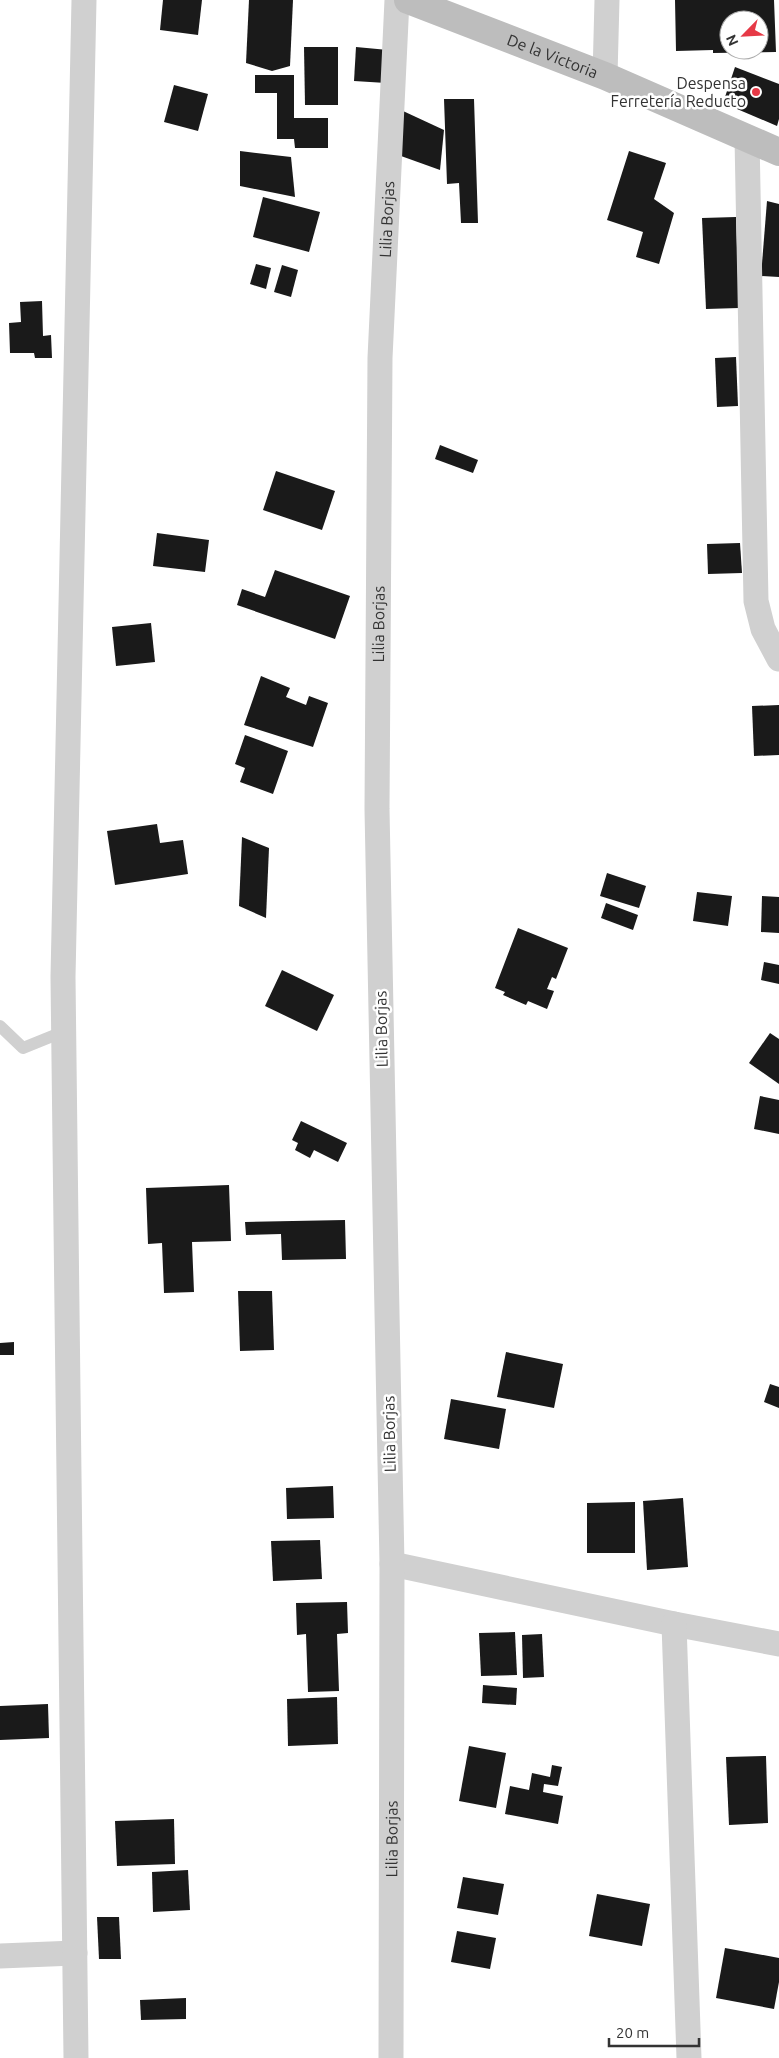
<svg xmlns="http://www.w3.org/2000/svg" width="779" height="2058" viewBox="0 0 779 2058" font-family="Ubuntu,sans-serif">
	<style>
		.building { fill: #1a1a1a; fill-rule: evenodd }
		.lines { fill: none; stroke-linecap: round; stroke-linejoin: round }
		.service { stroke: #d0d0d0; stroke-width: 12 }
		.minor { stroke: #d0d0d0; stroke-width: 25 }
		.secondary { stroke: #bdbdbd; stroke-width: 28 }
		.poi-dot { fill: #e63946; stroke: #fff; stroke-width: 2 }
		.labels { text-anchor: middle; stroke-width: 5; stroke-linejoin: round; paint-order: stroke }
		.street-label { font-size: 16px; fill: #333; stroke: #fff }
		.poi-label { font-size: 16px; fill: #333; stroke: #fff; text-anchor: end }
	</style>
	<rect width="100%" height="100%" fill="#fff"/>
	<g class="building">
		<path d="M163,0h39l-4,35 -38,-5z"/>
		<path d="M249,0h44l-3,66 -18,5 -26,-8z"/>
		<path d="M675,0h99l2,52 -63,1v-3l-37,1zM729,20h30v30h-30z"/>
		<path d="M304,47h34v58h-33z"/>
		<path d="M356,47l32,3 -2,33 -32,-2z"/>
		<path d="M735,67l44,17v35l-2,7 -54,-23z"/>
		<path d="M255,75h39v43h34v30h-33l-1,-9h-17v-46h-22z"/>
		<path d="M174,85l34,9 -10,37 -34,-9z"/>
		<path d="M444,99h30l4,124h-17l-2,-40 -12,1z"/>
		<path d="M403,111l41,19 -4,40 -39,-14z"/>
		<path d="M240,151l51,6 4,40 -55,-11z"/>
		<path d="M629,151l37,12 -12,36 20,14 -15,51 -23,-7 7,-25 -36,-12z"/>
		<path d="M263,197l57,15 -11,40 -56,-15z"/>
		<path d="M767,201l12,3v73l-18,-1z"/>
		<path d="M736,217l3,91 -33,1 -4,-91z"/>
		<path d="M256,264l15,4 -5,21 -16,-5z"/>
		<path d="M282,265l16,5 -7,27 -17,-5z"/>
		<path d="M42,301l1,35 8,-1 1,23h-17l-1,-5h-24l-1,-30 12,-1 -1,-20z"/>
		<path d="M736,357l2,49 -21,1 -2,-49z"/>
		<path d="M440,445l38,15 -5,13 -38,-14z"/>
		<path d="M276,471l59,20 -13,39 -59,-20z"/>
		<path d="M157,533l52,7 -4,32 -52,-6z"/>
		<path d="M740,543l2,30 -34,1 -1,-30z"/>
		<path d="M275,570l75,26 -15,43 -98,-34 5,-16 23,8z"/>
		<path d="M151,623l4,39 -39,4 -4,-39z"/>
		<path d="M261,676l29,12 -4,9 20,8 3,-9 19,7 -15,44 -69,-22z"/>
		<path d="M779,705v50l-25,1 -2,-50z"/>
		<path d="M245,735l43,16 -15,43 -33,-12 5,-14 -10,-4z"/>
		<path d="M157,824l3,19 23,-3 5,34 -73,11 -8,-54z"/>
		<path d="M242,837l27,11 -3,70 -27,-12z"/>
		<path d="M607,873l39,13 -7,22 -39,-12z"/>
		<path d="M697,892l35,4 -4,30 -35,-5z"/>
		<path d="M762,896l17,1v36l-18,-1z"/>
		<path d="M606,903l32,12 -5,15 -32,-12z"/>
		<path d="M518,928l50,20 -12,31 -4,-2 -5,12 7,2 -7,18 -19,-8 -2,4 -23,-10 2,-3 -10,-4z"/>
		<path d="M764,962l15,3v19l-18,-4z"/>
		<path d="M282,970l52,25 -17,36 -52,-25z"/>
		<path d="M770,1033l9,6v45l-30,-21z"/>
		<path d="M760,1096l19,4v34l-25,-5z"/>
		<path d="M301,1121l46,22 -9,19 -24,-12 -4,8 -15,-8 3,-7 -6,-3z"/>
		<path d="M229,1185l2,56 -39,1 2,50 -30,1 -2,-50 -14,1 -2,-56z"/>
		<path d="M345,1220l1,39 -64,1 -1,-26 -35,1 -1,-13z"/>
		<path d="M238,1291h34l2,59 -34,1z"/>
		<path d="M14,1342v13h-14v-12z"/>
		<path d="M506,1352l57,12 -9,44 -57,-11z"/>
		<path d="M770,1384l9,3v21l-15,-6z"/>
		<path d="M451,1399l55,10 -7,40 -55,-10z"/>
		<path d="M333,1486l1,32 -47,1 -1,-31z"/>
		<path d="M683,1498l5,69 -41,3 -4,-69z"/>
		<path d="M635,1502v51h-48v-50z"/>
		<path d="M320,1540l2,39 -49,2 -2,-40z"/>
		<path d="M347,1602l1,31 -11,1 2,57 -31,1 -2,-58 -9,1 -1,-32z"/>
		<path d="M515,1632l2,43 -36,1 -2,-43z"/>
		<path d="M542,1634l2,43 -21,1 -1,-43z"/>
		<path d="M483,1685l34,3 -1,17 -34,-2z"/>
		<path d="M337,1697l1,47 -50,2 -1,-47z"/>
		<path d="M48,1704l1,34 -49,2v-34z"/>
		<path d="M469,1746l37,7 -10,55 -37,-7z"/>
		<path d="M766,1756l2,67 -39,2 -3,-68z"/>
		<path d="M552,1765l10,2 -4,19 -14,-2 -1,8 20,4 -5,28 -53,-10 5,-28 19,4 3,-17 18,4z"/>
		<path d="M174,1819l1,45 -58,2 -2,-45z"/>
		<path d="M188,1870l2,40 -37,2 -1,-40z"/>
		<path d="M463,1877l41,7 -6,31 -41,-7z"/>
		<path d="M597,1894l53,10 -8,42 -53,-10z"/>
		<path d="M97,1917h22l2,42h-22z"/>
		<path d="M457,1931l39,7 -6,31 -39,-7z"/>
		<path d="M725,1948l54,10v24l-5,27 -58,-11z"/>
		<path d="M186,1998v21l-45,1 -1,-20z"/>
	</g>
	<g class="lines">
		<path class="service" d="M0,1026l23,22 42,-17"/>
		<g class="minor">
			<path d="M605,76l2,-76"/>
			<path d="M747,138l9,463 7,28 16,30"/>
			<path d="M392,1564l282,60 105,20"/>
			<path d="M674,1624l15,434"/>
			<path d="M0,1956l75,-3"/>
			<path d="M76,2058l-13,-1081 21,-977"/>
			<path id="s1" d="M391,2058l1,-494 -15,-755 3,-451 17,-358"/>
		</g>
		<path class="secondary" id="s2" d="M408,0l197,76 174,76"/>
	</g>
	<circle class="poi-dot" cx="756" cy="92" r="5"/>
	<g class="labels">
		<g class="street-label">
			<text dy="6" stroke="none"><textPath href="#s2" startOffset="155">De la Victoria</textPath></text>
			<text dy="6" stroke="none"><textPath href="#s1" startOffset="1839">Lilia Borjas</textPath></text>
			<text dy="6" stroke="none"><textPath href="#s1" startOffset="1434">Lilia Borjas</textPath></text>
			<text transform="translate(381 1029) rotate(-91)" y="6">Lilia Borjas</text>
			<text transform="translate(389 1434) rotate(-91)" y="6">Lilia Borjas</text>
			<text dy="6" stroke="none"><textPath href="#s1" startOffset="219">Lilia Borjas</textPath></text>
		</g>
		<g class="poi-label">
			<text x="746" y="89">Despensa<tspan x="746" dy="18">Ferretería Reducto</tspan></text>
		</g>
	</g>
	<g transform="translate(744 35) rotate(246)"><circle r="24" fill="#ffffff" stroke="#adadad"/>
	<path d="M0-4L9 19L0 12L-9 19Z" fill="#e63946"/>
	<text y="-8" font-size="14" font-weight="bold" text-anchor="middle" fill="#333333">N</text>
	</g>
	<path d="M609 2038v8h90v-8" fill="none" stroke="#333333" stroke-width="2.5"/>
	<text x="616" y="2038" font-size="15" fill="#333333" stroke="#ffffff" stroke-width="4" paint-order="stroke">20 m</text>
</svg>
